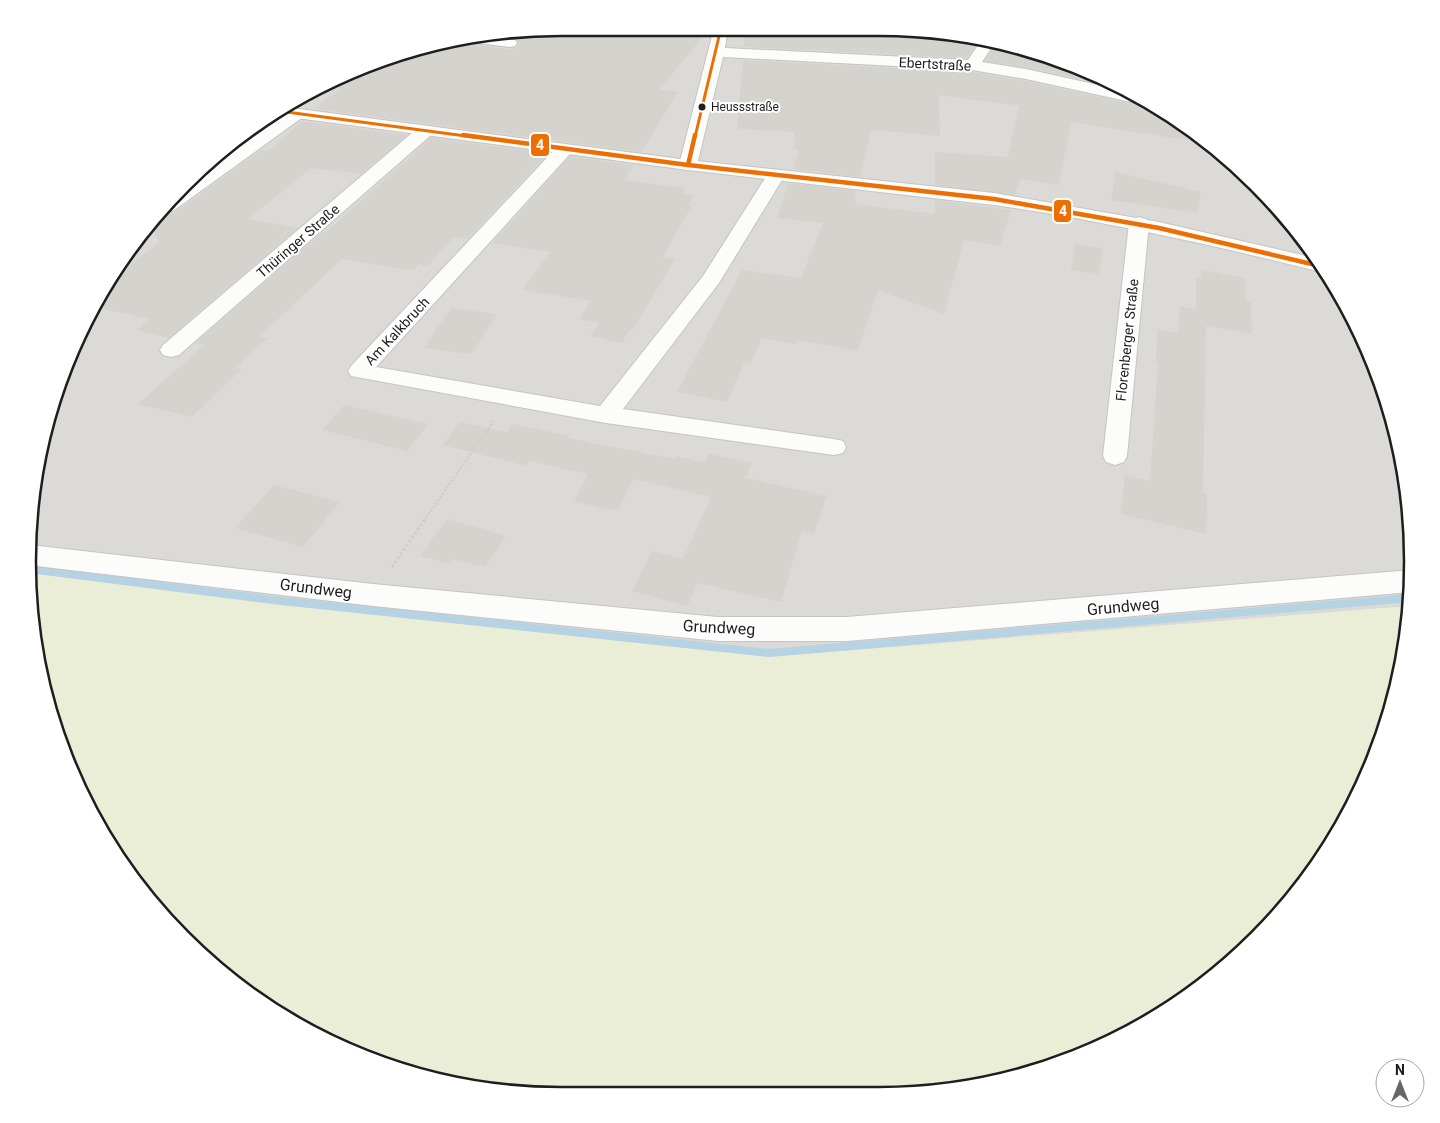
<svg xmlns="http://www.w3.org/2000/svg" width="1440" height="1123" viewBox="0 0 1440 1123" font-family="Roboto,sans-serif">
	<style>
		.residential { fill: #dbdad7 }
		.farmland { fill: #eaeed7 }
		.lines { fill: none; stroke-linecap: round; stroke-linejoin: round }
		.stream { fill: #b5d3e3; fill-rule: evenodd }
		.building { fill: #d5d3ce }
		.minor-casing { stroke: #c5c4c2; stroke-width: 2 }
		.tertiary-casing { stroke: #c5c4c2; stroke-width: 2 }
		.path-far1 { stroke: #d7cac5; stroke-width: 2.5; stroke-dasharray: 2 2; stroke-linecap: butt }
		.path { stroke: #d7cac5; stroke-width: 3; stroke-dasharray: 2.5 2.5; stroke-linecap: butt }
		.minor { fill: #fcfcfb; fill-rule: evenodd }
		.tertiary { fill: #fcfcfb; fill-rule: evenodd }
		.bus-1-far1-casing { stroke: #fff; stroke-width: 5 }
		.bus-1-casing { stroke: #fff; stroke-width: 7 }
		.bus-1-far1 { stroke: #ed6f03; stroke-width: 3 }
		.bus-1 { stroke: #ed6f03; stroke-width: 4.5 }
		.bus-dot { fill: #1e1e1e; stroke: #fff; stroke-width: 2 }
		.labels { text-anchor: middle; stroke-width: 4; stroke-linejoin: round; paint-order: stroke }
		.far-bus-label { font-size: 12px; fill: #1e1e1e; stroke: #fff; text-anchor: start }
		.far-street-label { font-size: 14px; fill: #1e1e1e; stroke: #fff }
		.street-label { font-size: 16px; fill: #1e1e1e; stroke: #fff }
		.rim { fill: none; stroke: #1e1e1e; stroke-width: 2.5 }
		.line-badge { stroke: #fff; stroke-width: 2 }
		.badge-label { font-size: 14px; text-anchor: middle; font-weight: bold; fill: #fff }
	</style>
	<rect width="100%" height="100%" fill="#ecebe6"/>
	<path class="residential" d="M561,28l352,1 137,27 95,43 59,39 76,71 61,85 43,96 24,102 3,104 -1,10 -641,51 -499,-53 -241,-31 -1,-11 18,-138 53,-129 85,-111 110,-85 129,-53z"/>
	<path class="farmland" d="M29,573l241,31 499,53 641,-51 -16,93 -36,98 -56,89 -71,77 -85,61 -96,43 -136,27 -353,1 -103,-10 -101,-30 -92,-50 -105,-91 -61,-85 -53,-129z"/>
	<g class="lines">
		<path class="stream" d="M28,565l245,31 496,53 642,-55 -1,8 -641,55 -496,-53 -244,-31z"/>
	</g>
	<g class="building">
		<path d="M562,28h148l-51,62 19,2 -37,60 -326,-43 12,-11 14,-8 -16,-4 98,-40 46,-6 9,5 32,4 5,-1 4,-4 -2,-5 -19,-3z"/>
		<path d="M746,28l167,1 65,13 -11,16 -223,-11z"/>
		<path d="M995,45l55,11 72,32 -96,-21 -41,-6z"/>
		<path d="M743,60l229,12 54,9 123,27 7,-2 54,38 -139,-22 -12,63 -39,-6 -5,16 -80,-10v-33l73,5 11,-51 -80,-11 1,41 -69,-6 -11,47 -67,-8 6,-19 -6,-1 3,-12h-2l1,-5 -58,-3z"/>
		<path d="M302,121l105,14 -46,39 -50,-6 -63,51 50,9 -129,110 -32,-8 14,-11 -57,-12 5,-12 12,-16 49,-37 -10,-14 12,-15h12l87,-63 7,1z"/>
		<path d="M431,138l117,15 -80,86 -14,-2 -26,29 -9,-2 -6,7 -71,-12 -82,77 8,2 -33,30 7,1 -50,48 -54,-13 66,-59 -9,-2 128,-111 2,1z"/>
		<path d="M570,156l64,9 -10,15 61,8 -3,6 11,1 -5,10h4l-29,52 12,2 -42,71 -3,-1 -8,14 -31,-7 8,-13 -20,-4 12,-18 -69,-11 28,-38 -58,-9z"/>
		<path d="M1115,172l86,20 -4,21 -86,-13z"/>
		<path d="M788,183l68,8 -2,10h3l-1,3 79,10v-14l76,10 -11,36 -36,-6 -20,74 -66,-24 -20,61 -61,-11 -1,4 -34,-6 -12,26 -6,-1 -17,39 -50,-10 65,-122 59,8 22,-55 -46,-5z"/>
		<path d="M1075,244l28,4 -4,27 -28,-5z"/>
		<path d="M1201,270l44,8 1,23 5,1 1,32 -46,-8 -3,167 4,1 -1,40 -85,-20 4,-39 25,6 8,-117 -2,-1 1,-34 21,4 2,-27 16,3v-31l5,1z"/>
		<path d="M451,308l46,6 -26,40 -47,-6z"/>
		<path d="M344,405l84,19 -21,27 -85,-21z"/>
		<path d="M460,422l47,10 5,-8 58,12 -2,2 107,21 2,-3 27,7 5,-9 43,9 -6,15 81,18 -13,38 -12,-3 -21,71 -83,-19 -11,23 -55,-15 20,-40 31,8 28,-62 -78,-18 -15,32 -44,-9 14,-28 -59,-13 -2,5 -84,-21z"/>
		<path d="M274,485l66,17 -37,45 -68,-19z"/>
		<path d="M447,519l59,17 -21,31 -31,-8 -4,5 -30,-8z"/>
	</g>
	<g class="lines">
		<defs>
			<g id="minor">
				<path d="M714,28h14l-3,20 243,12 12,-18 13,3 -11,17 44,7 104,23 24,13 -5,1 -123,-27 -54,-9 -249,-13 -26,108 -3,4 -6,1 -6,-1 -3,-4z"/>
				<path d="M493,37l22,3 2,3 -2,3 -5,1 -32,-4 -7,-4z"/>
				<path d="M297,109l6,2 2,3 -2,3 -130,94 -10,1 18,-24 110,-77z"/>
				<path d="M425,126l6,1 2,4 -2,4 -252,220 -8,2 -8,-2 -3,-5 3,-5 256,-218z"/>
				<path d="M564,145l6,1 3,4 -3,4 -194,213 224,39 103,-130 64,-101 3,-4 6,-1 6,1 3,4 -66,108 -96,126 211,30 9,2 3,6 -3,6 -9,2 -228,-32 -255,-47 -3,-5 3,-5 207,-220z"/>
				<path d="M1139,217l7,2 3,4 -22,233 -3,6 -9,3 -9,-3 -3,-6 26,-233 3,-4z"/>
				<path d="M30,545l343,39 345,33h129l564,-47v22l-564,49h-129l-345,-35 -345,-41z"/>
			</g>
			<path id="tertiary" d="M284,107l404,53 306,33 165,29 156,36 9,13 -3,1c-108,-27 -217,-51 -327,-67l-306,-35 -414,-55z"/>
		</defs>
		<use href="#minor" class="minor-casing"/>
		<use href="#tertiary" class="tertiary-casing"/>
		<path class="path-far1" d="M424,521l70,-101"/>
		<path class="path" d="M392,567l33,-48"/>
		<use href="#minor" class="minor"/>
		<use href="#tertiary" class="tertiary"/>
		<defs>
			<g id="bus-1-far1">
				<path d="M279,111l194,26"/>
				<path d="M695,137l26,-109"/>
			</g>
			<g id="bus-1">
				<path d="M463,135l225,30 306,34 165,29 161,38"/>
				<path d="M688,165l7,-30"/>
			</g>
		</defs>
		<use href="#bus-1-far1" class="bus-1-far1-casing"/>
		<use href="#bus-1" class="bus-1-casing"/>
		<use href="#bus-1-far1" class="bus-1-far1"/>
		<use href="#bus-1" class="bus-1"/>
	</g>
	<circle class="bus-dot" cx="702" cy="107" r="4.5"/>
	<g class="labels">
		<g class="far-bus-label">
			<text x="711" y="111">Heussstraße</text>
		</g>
		<g class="far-street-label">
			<text transform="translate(935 64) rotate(3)" y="5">Ebertstraße</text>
			<text transform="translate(298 241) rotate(-41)" y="5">Thüringer Straße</text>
			<text transform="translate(397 331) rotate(-47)" y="5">Am Kalkbruch</text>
			<text transform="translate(1127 340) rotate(-84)" y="5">Florenberger Straße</text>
		</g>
		<g class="street-label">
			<text transform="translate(316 588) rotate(7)" y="6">Grundweg</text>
			<text transform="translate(1123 606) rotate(-5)" y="6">Grundweg</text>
			<text transform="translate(719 627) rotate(3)" y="6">Grundweg</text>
		</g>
	</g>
	<path d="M0 0H1440V1123H0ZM561 36H879A525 525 0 0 1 1404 561V562A525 525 0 0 1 879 1087H561A525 525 0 0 1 36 562V561A525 525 0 0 1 561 36Z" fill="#fff" fill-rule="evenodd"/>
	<path class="rim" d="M561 36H879A525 525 0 0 1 1404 561V562A525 525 0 0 1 879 1087H561A525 525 0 0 1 36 562V561A525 525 0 0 1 561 36Z"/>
	<g class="line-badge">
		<rect x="530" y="133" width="20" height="24" rx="5" fill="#ed6f03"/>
		<rect x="1053" y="199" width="19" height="24" rx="5" fill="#ed6f03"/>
	</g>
	<g class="badge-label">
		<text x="540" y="150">4</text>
		<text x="1063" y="216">4</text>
	</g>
	<g transform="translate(1400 1083)"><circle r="24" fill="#ffffff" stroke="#a5a5a5"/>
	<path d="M0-4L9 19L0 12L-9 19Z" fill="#666664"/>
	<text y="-8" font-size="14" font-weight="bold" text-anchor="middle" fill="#1e1e1e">N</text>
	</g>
</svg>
